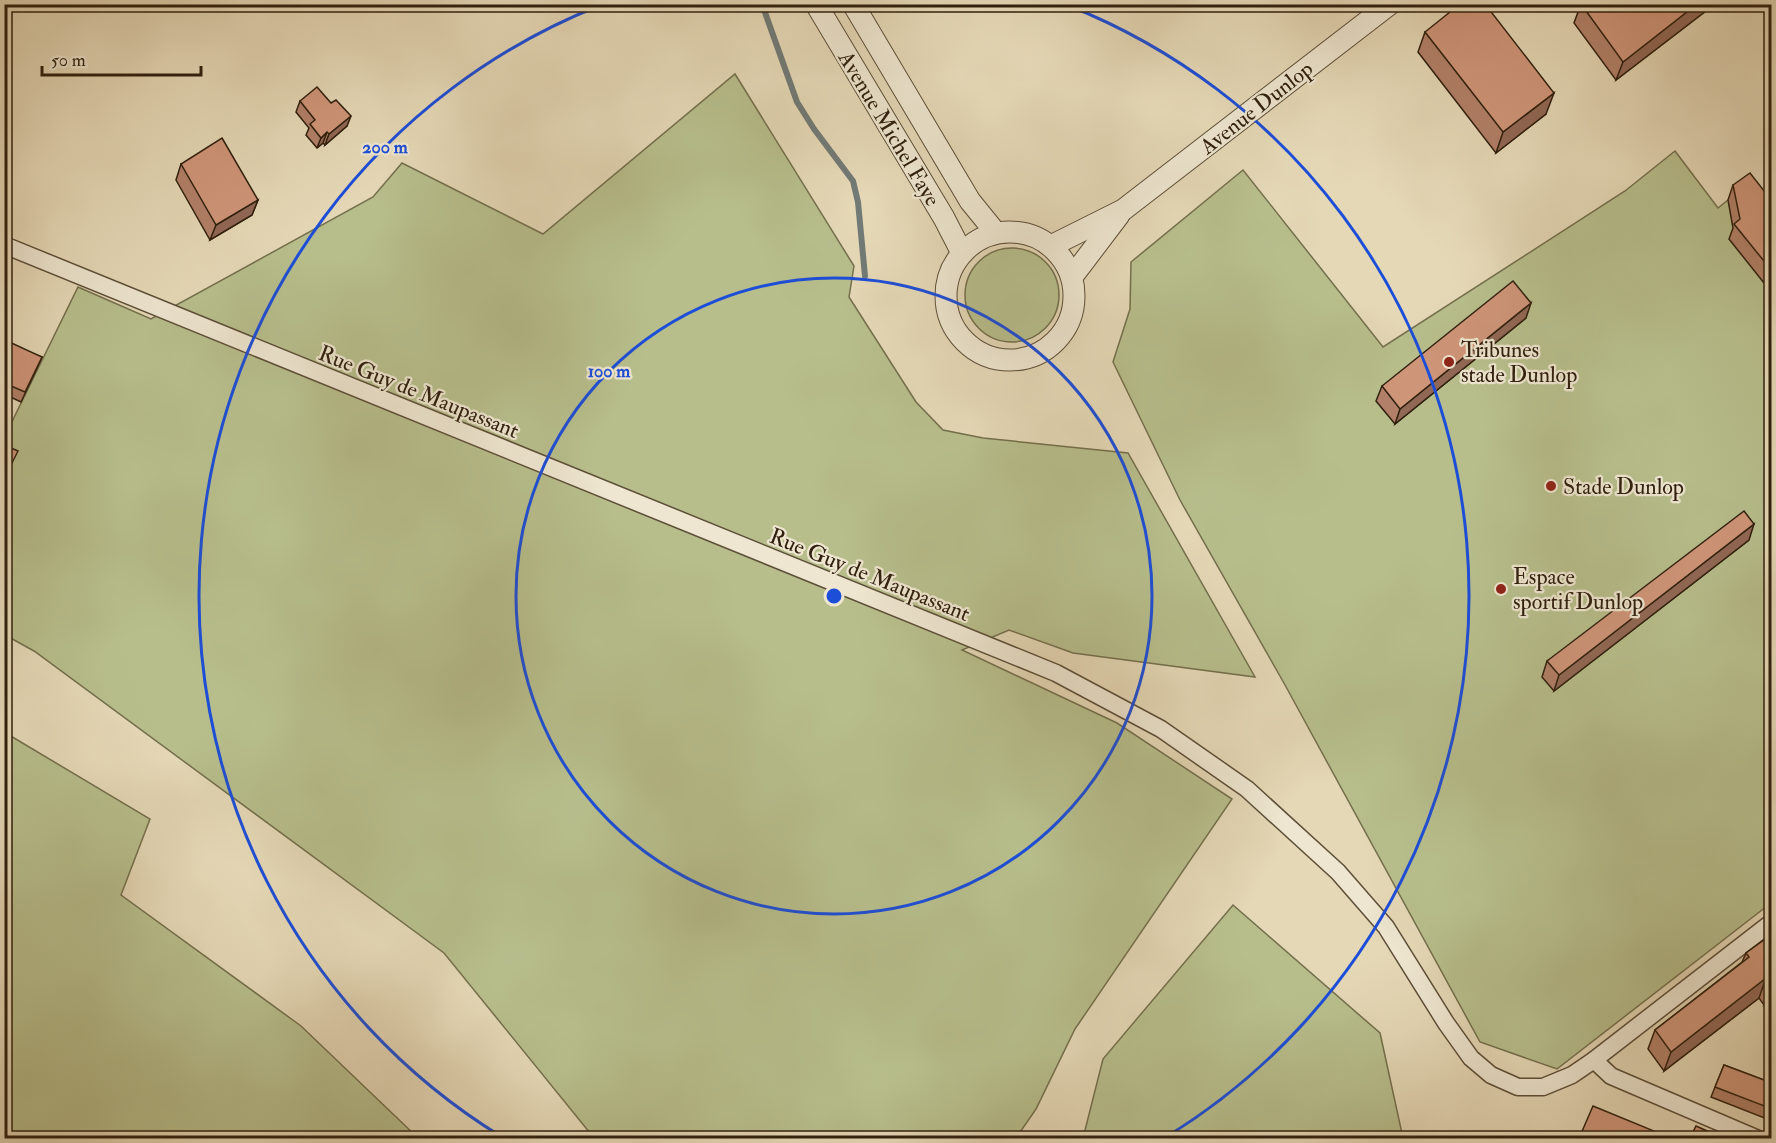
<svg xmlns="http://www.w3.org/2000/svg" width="1776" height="1143" viewBox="0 0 1776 1143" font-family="'IM FELL Double Pica',serif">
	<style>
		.green { fill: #b7be8c; stroke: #746f4d; stroke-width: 1.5 }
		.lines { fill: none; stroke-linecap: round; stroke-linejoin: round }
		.stream { stroke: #717a75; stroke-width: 6 }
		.minor-casing { stroke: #5d4e38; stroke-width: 19 }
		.tertiary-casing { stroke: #5d4e38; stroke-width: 23 }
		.minor { stroke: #eee6d0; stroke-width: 16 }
		.tertiary { stroke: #eee6d0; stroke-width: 21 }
		.wall { fill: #b28068; stroke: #30200e; stroke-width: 1.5 }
		.shaded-wall { fill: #916855; stroke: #30200e; stroke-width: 1.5 }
		.building { fill: #cf9579; stroke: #30200e; stroke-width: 1.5 }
		.ring { fill: none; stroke: #1d4ed8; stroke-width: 3 }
		.poi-dot { fill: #8f2418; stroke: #eee6d0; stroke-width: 2 }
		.labels { text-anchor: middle; stroke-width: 4.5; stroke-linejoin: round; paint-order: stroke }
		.street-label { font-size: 22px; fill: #30200e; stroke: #eee6d0 }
		.poi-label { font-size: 22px; fill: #30200e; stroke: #eee6d0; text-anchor: start }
		.centre { fill: #1d4ed8; stroke: #eee6d0; stroke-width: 3 }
		.ring-label { font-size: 18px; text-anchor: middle; font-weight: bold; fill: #1d4ed8; stroke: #eee6d0; stroke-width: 4.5; stroke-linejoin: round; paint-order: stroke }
	</style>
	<rect width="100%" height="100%" fill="#e5d8b6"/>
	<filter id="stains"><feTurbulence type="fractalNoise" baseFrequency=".00333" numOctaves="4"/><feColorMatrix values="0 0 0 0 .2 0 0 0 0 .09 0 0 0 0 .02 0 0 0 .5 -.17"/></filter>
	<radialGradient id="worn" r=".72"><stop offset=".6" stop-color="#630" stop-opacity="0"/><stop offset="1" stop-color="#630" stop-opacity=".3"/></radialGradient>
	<g class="green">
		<path d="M735,74l119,192 -5,31 67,105 27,28 40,8 145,15 127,224 -182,-24 -64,-23 -47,20 155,73 115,76 -157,230 -39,80 -20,29h-422l-150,-185 -410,-302 -29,-16 -1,-197 74,-151 73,32 222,-122 29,-34 141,71z"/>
		<path d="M1675,151l43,57 26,-21 28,39 -1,677 -214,166 -77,-27 -195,-357 -105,-185 -67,-138 17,-53 1,-47 112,-92 140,177 242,-156z"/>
		<circle cx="1012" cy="295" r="47"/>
		<path d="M4,732l146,87 -29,76 180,131 117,112h-413z"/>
		<path d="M1233,905l147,128 23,105h-320l20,-79z"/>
	</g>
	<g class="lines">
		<path class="stream" d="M762,4l35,98 17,27 39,52 5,21 7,74"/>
		<defs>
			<g id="minor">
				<path d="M4,245l1052,428 105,56 86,60 91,83 48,55 60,96 25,35 20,17 27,12h25l29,-12 22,-15 178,-138"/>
				<path d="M1594,1060l17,16 145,62"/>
			</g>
			<g id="tertiary">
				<path d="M816,4l128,214 18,35"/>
				<path d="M853,4l117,197 26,32"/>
				<circle cx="1010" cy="296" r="64"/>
				<path d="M1051,246l72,-36 267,-206"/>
				<path d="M1072,277l47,-62"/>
			</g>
		</defs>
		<use href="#minor" class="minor-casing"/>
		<use href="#tertiary" class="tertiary-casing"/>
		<use href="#minor" class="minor"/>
		<use href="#tertiary" class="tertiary"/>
	</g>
	<g class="wall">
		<path d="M1581,4h134l-99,76 -42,-57z"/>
		<path d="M1425,32l121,82 -50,39 -78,-101z"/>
		<path d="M300,101l47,25 -22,19 -2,-2 -6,5 -11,-13 3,-7 -13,-16z"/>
		<path d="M181,164l77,36 -6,15 -42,25 -34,-60z"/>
		<path d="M1733,185l39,16 -2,9 2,2v81l-43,-54 4,-11 -5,-28z"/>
		<path d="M1526,318l-131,106 -19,-23 6,-15z"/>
		<path d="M4,342l38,15 -4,9 -17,36 -17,-8z"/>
		<path d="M1749,540l-195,151 -12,-14 5,-16z"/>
		<path d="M1772,934v65l-8,6 -5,-7 -95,73 -16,-22 7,-19 87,-68 4,-9z"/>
		<path d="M1724,1065l48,18v38l-61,-24z"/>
	</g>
	<g class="shaded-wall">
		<path d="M1697,4h18l-99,76 7,-18z"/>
		<path d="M1554,93l-8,21 -50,39 7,-21z"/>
		<path d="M351,116l-4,10 -22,19 4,-11z"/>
		<path d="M327,132l-4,11 -6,5 4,-10z"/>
		<path d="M258,200l-6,15 -42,25 6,-15z"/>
		<path d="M1531,303l-5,15 -131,106 5,-15z"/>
		<path d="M1754,524l-5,16 -195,151 5,-16z"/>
		<path d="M1766,978l-7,20 -95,73 7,-19z"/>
		<path d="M1772,985v14l-8,6 7,-19z"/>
	</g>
	<g class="building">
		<path d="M1460,4h25l69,89 -51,39 -78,-100z"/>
		<path d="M1581,4h116l-74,58z"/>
		<path d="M317,87l14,16 5,-3 15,16 -22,18 -2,-2 -6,6 -11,-14 5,-4 -15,-19z"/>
		<path d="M222,138l36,62 -42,25 -35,-61z"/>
		<path d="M1750,173l22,28v3l-4,3 4,5v59l-38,-47 6,-5 -7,-34z"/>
		<path d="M1513,281l18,22 -131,106 -18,-23z"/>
		<path d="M5,340l37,17 -17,35 -21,-9v-41z"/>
		<path d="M4,445l14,6 -12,24 -2,-1z"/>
		<path d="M1744,511l10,13 -195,151 -12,-14z"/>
		<path d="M1772,934v51l-1,1 -5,-8 -95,74 -16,-22 94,-73 -3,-4z"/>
		<path d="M1724,1065l48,18v26l-57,-22z"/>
		<path d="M1593,1106l61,25 -4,7h-63l-7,-2z"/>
		<path d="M1696,1126l27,12h-33z"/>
	</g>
	<g class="ring">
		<circle cx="834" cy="596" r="318"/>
		<path d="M502 1137A635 635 0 0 1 601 5M1067 5A635 635 0 0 1 1166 1137"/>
	</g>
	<g class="poi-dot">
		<circle cx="1449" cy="362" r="6"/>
		<circle cx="1551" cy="486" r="6"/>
		<circle cx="1501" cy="589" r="6"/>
	</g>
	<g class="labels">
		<g class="street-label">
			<text transform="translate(1256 107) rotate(-38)" y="8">Avenue Dunlop</text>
			<text transform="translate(890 128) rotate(59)" y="8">Avenue Michel Faye</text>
			<text transform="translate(419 391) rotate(22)" y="8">Rue Guy de Maupassant</text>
			<text transform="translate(870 574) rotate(22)" y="8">Rue Guy de Maupassant</text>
		</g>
		<g class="poi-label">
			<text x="1461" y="357">Tribunes<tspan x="1461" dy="25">stade Dunlop</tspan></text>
			<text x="1563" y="494">Stade Dunlop</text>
			<text x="1513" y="584">Espace<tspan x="1513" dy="25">sportif Dunlop</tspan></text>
		</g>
	</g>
	<circle cx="834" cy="596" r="9" class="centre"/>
	<g class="ring-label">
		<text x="385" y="153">200 m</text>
		<text x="609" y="377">100 m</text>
	</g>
	<rect width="1776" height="1143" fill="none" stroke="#e5d8b6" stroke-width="24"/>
	<rect x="6" y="6" width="1764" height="1131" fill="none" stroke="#30200e" stroke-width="3"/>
	<rect x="12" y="12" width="1752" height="1119" fill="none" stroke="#30200e" stroke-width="1.5"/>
	<path d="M42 66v9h159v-9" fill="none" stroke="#30200e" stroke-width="3"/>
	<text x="51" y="66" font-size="18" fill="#30200e" stroke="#eee6d0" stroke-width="4.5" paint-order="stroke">50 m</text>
	<rect width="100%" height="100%" filter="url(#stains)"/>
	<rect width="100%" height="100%" fill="url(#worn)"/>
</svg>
